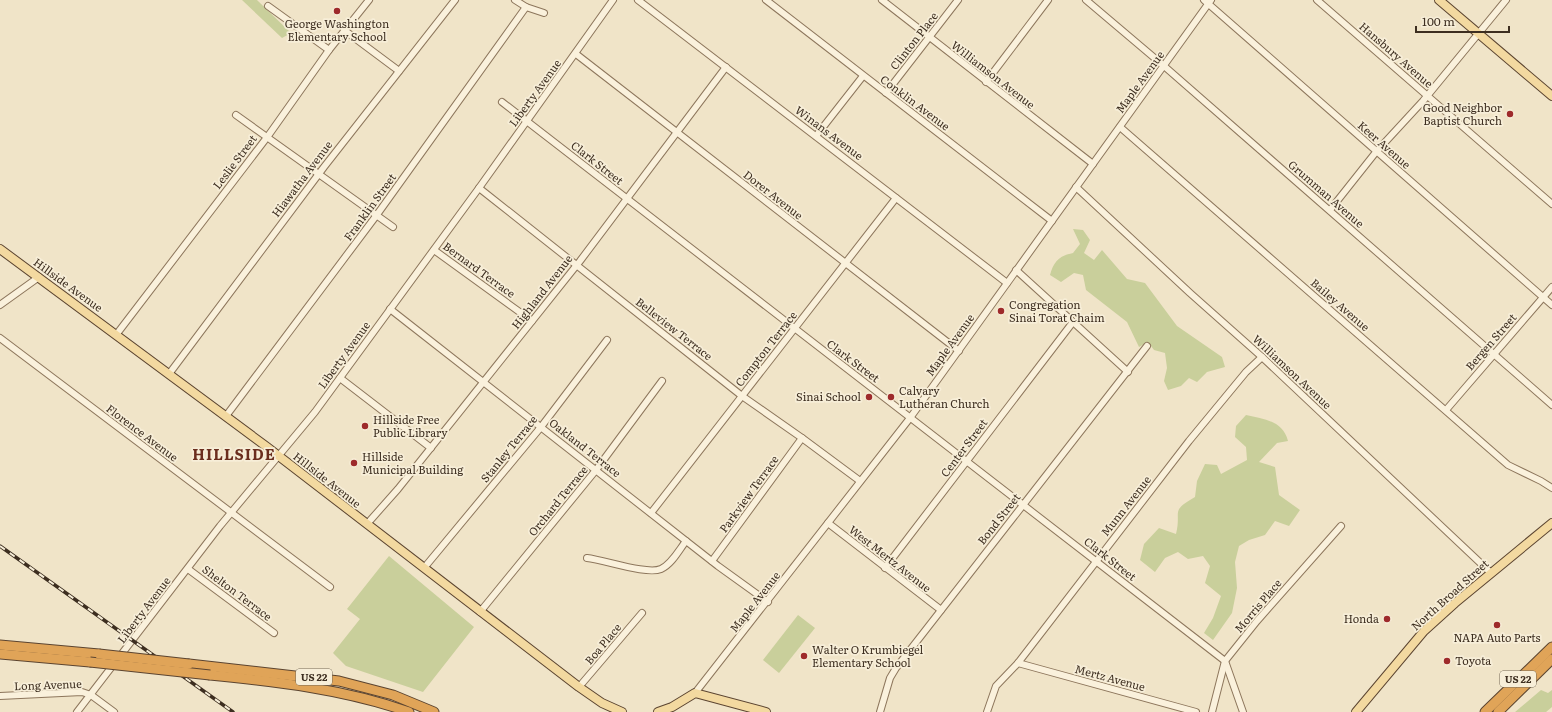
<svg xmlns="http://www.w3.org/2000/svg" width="1552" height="712" viewBox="0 0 1552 712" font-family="Literata,serif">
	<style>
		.green { fill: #c9cf9b }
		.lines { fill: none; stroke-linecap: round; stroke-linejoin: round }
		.minor-casing { stroke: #8d765c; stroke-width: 8 }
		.major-casing { stroke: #5b4430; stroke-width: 10 }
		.highway-casing { stroke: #5b4430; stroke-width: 11 }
		.minor { stroke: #faf1dc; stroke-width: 6 }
		.major { stroke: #f3d9a0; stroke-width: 8 }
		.highway { stroke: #e0a458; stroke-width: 9 }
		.rail-casing { stroke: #3d2e20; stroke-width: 3.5 }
		.rail { stroke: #f7eed8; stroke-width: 2; stroke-dasharray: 6; stroke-linecap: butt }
		.highway-bridge-casing { stroke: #5b4430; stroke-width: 11; stroke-linecap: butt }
		.highway-bridge { stroke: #e0a458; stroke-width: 9 }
		.poi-dot { fill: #9e2a2b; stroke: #f7eed8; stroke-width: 1.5 }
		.labels { text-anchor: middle; stroke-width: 3.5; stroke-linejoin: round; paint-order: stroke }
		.shield { fill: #f7eed8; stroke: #756857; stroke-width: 1 }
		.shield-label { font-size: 10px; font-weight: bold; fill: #3d2e20 }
		.poi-label { font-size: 11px; fill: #3d2e20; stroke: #f7eed8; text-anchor: start }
		.street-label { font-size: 11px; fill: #3d2e20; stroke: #f7eed8 }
		.district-label { font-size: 15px; font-weight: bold; letter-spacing: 1px; fill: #6b2e1e; stroke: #f7eed8 }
	</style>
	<rect width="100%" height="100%" fill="#f0e4c8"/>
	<g class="green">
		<path d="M242,0h15l34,33 -9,5z"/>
		<path d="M1073,229l10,1 7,10 -6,13 10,7 8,-10 25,29 18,4 32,43 45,31 3,10 -18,5 -10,10 -8,-4 -8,8 -13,4 -4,-9 3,-13 -2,-15 -11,-3 -6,-8 -9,5 -12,-25 -41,-32 -3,-15 -9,-2 -13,9 -11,-7c4,-14 9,-19 23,-22l7,-9z"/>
		<path d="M1246,415c19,4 37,6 42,26l-11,2 -18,19 16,5 4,28 21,15 -11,16 -14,-5 -10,14 -16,5 -10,6 -4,16 2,26 -5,25 -19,27 -9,-7 9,-15 8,-22 -16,-13 5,-17 -7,-10 -15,3 -10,-7 -13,6 -10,14 -15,-12 4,-16 15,-16 17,6c6,-24 -7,-22 19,-37l2,-16 8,-17 12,1 4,9 26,-14 -1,-13 -11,-10 1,-11z"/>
		<path d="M389,556l85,71 -51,65 -77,-26 -13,-13 27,-34 -13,-10z"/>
		<path d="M798,615l17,13 -36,45 -16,-13z"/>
		<path d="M1541,690l7,3 4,-3v17l-6,5h-31z"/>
	</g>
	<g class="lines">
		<defs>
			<g id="minor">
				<path d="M515,0l11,7 18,6"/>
				<path d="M638,0l369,283"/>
				<path d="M766,0l286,221"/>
				<path d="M882,0l211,164"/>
				<path d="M1086,0l78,66 388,339"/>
				<path d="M1204,0l348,305"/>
				<path d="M1317,0l235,204"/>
				<path d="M268,6l61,44"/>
				<path d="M344,30l55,41"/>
				<path d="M576,54l383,297"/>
				<path d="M986,82l62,-82"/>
				<path d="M886,93l72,-93"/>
				<path d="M502,102l723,559 18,51"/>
				<path d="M236,115l157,112"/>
				<path d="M1120,127l388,338 33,16 11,7"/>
				<path d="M816,136l47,-60"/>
				<path d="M1076,187l114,106 72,64 229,216"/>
				<path d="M479,188l263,208 60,42 58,43"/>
				<path d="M1330,210l46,-58 47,-51 83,-101"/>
				<path d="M434,250l98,71"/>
				<path d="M1016,270l112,102"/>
				<path d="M0,305l39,-28"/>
				<path d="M390,309l328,257 50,36"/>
				<path d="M116,335l152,-199 61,-86 40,-50"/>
				<path d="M0,338l330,249"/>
				<path d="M169,374l155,-207 131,-167"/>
				<path d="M340,378l91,70"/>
				<path d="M1446,410l106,-123"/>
				<path d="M226,416l150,-200 150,-209"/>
				<path d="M651,513l245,-315"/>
				<path d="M828,523l113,87"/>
				<path d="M367,524l31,-35 182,-228 146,-194"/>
				<path d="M587,558c18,2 60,17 74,11 11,-5 18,-19 25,-28"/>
				<path d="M712,561l90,-123"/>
				<path d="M424,568l117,-141 66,-87"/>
				<path d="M885,568l188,-246"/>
				<path d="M188,569l86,64"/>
				<path d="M480,612l116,-142 66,-89"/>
				<path d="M1018,663l178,49"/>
				<path d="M579,687l63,-74"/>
				<path d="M695,693l215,-275 301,-418"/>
				<path d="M0,696l82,-4 9,3 23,17"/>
				<path d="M77,712l143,-186 95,-114 164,-224 134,-188"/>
				<path d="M880,712l10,-34 6,-10 251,-322"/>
				<path d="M987,712l9,-26 22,-23 171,-222 57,-69 16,-15"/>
				<path d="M1212,712l13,-51 32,-40 84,-95"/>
			</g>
			<g id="major">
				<path d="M1439,0l113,96"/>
				<path d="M0,249l267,198 312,240 23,16 20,9"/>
				<path d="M658,712l14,-5 23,-14 71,19"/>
				<path d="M1356,712l68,-81 31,-28 97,-80"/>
			</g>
			<g id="highway">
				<path d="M0,645l99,9"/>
				<path d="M0,654l90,8"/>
				<path d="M189,664l150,17 54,14 41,17"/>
				<path d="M210,675c68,7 134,14 199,37"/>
				<path d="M1485,712l67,-65"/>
				<path d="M1498,712l54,-53"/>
			</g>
		</defs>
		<use href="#minor" class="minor-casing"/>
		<use href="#major" class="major-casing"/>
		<use href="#highway" class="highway-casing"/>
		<use href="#minor" class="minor"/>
		<use href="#major" class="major"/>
		<use href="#highway" class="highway"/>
		<defs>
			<path id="rail" d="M0,546l233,166"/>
		</defs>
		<use href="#rail" class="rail-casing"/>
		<use href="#rail" class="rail"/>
		<defs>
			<g id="highway-bridge">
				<path d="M99,654l90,10"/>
				<path d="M90,662l120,13"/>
			</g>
		</defs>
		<use href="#highway-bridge" class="highway-bridge-casing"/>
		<use href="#highway-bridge" class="highway-bridge"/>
	</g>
	<g class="poi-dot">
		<circle cx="337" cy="11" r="4"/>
		<circle cx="1510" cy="114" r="4"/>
		<circle cx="1001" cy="311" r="4"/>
		<circle cx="869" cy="397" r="4"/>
		<circle cx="891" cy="397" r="4"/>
		<circle cx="365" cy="426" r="4"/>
		<circle cx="354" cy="463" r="4"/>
		<circle cx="1387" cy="619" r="4"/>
		<circle cx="1497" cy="625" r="4"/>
		<circle cx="804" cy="656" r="4"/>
		<circle cx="1447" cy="661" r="4"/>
	</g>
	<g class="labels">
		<g class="shield">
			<rect x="296" y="669" width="36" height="16" rx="3"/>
			<rect x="1500" y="671" width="36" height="16" rx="3"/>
		</g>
		<g class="shield-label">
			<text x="314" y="681">US 22</text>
			<text x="1518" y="683">US 22</text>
		</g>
		<g class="poi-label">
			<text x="337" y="28" text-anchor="middle">George Washington<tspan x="337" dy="13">Elementary School</tspan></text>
			<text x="1502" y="112" text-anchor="end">Good Neighbor<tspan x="1502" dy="13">Baptist Church</tspan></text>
			<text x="1009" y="309">Congregation<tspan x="1009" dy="13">Sinai Torat Chaim</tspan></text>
			<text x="899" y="395">Calvary<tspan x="899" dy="13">Lutheran Church</tspan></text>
			<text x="861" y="401" text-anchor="end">Sinai School</text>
			<text x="373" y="424">Hillside Free<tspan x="373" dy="13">Public Library</tspan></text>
			<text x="362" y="461">Hillside<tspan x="362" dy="13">Municipal Building</tspan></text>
			<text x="1379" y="623" text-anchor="end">Honda</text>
			<text x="1497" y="642" text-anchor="middle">NAPA Auto Parts</text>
			<text x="812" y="654">Walter O Krumbiegel<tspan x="812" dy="13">Elementary School</tspan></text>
			<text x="1455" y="665">Toyota</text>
		</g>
		<g class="street-label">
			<text transform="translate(914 41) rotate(-52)" y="4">Clinton Place</text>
			<text transform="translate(1396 55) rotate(41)" y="4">Hansbury Avenue</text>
			<text transform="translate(993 75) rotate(38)" y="4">Williamson Avenue</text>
			<text transform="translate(1140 82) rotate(-54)" y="4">Maple Avenue</text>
			<text transform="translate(535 93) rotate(-54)" y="4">Liberty Avenue</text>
			<text transform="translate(915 103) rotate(37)" y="4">Conklin Avenue</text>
			<text transform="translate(829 133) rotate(37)" y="4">Winans Avenue</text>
			<text transform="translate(1384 145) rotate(41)" y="4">Keer Avenue</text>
			<text transform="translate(235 162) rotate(-53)" y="4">Leslie Street</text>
			<text transform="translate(597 163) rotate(38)" y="4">Clark Street</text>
			<text transform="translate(302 179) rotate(-53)" y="4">Hiawatha Avenue</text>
			<text transform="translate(1326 194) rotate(41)" y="4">Grumman Avenue</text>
			<text transform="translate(773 195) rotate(38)" y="4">Dorer Avenue</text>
			<text transform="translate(370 207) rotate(-54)" y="4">Franklin Street</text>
			<text transform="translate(479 270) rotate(36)" y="4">Bernard Terrace</text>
			<text transform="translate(68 285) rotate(36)" y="4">Hillside Avenue</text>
			<text transform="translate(542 292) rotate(-52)" y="4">Highland Avenue</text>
			<text transform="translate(1340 305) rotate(41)" y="4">Bailey Avenue</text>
			<text transform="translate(674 329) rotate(38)" y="4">Belleview Terrace</text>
			<text transform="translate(1491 342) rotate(-49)" y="4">Bergen Street</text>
			<text transform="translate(950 345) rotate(-54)" y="4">Maple Avenue</text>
			<text transform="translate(766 349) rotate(-52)" y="4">Compton Terrace</text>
			<text transform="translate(344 355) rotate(-54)" y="4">Liberty Avenue</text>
			<text transform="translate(853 361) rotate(37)" y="4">Clark Street</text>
			<text transform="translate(1292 372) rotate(43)" y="4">Williamson Avenue</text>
			<text transform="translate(142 433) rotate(37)" y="4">Florence Avenue</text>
			<text transform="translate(585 448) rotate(38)" y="4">Oakland Terrace</text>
			<text transform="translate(964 448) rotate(-53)" y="4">Center Street</text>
			<text transform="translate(509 449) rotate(-51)" y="4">Stanley Terrace</text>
			<text transform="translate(327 480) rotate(38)" y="4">Hillside Avenue</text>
			<text transform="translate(749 494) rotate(-54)" y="4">Parkview Terrace</text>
			<text transform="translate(558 501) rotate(-51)" y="4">Orchard Terrace</text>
			<text transform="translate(1126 506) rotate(-52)" y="4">Munn Avenue</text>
			<text transform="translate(999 519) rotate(-52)" y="4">Bond Street</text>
			<text transform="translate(890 559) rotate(38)" y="4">West Mertz Avenue</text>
			<text transform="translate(1110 559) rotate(38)" y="4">Clark Street</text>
			<text transform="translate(237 593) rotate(37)" y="4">Shelton Terrace</text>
			<text transform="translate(1450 595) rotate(-42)" y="4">North Broad Street</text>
			<text transform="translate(755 602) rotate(-52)" y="4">Maple Avenue</text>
			<text transform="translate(1258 606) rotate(-50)" y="4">Morris Place</text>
			<text transform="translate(144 610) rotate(-53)" y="4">Liberty Avenue</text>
			<text transform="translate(603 644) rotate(-50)" y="4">Boa Place</text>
			<text transform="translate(1110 678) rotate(15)" y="4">Mertz Avenue</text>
			<text transform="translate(48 685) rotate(-2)" y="4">Long Avenue</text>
		</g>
		<g class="district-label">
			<text x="234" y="460">HILLSIDE</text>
		</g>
	</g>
	<path d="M1416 26v6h93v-6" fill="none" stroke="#3d2e20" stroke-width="2"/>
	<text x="1422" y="26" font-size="12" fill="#3d2e20" stroke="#f7eed8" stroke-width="3" paint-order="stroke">100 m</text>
</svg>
